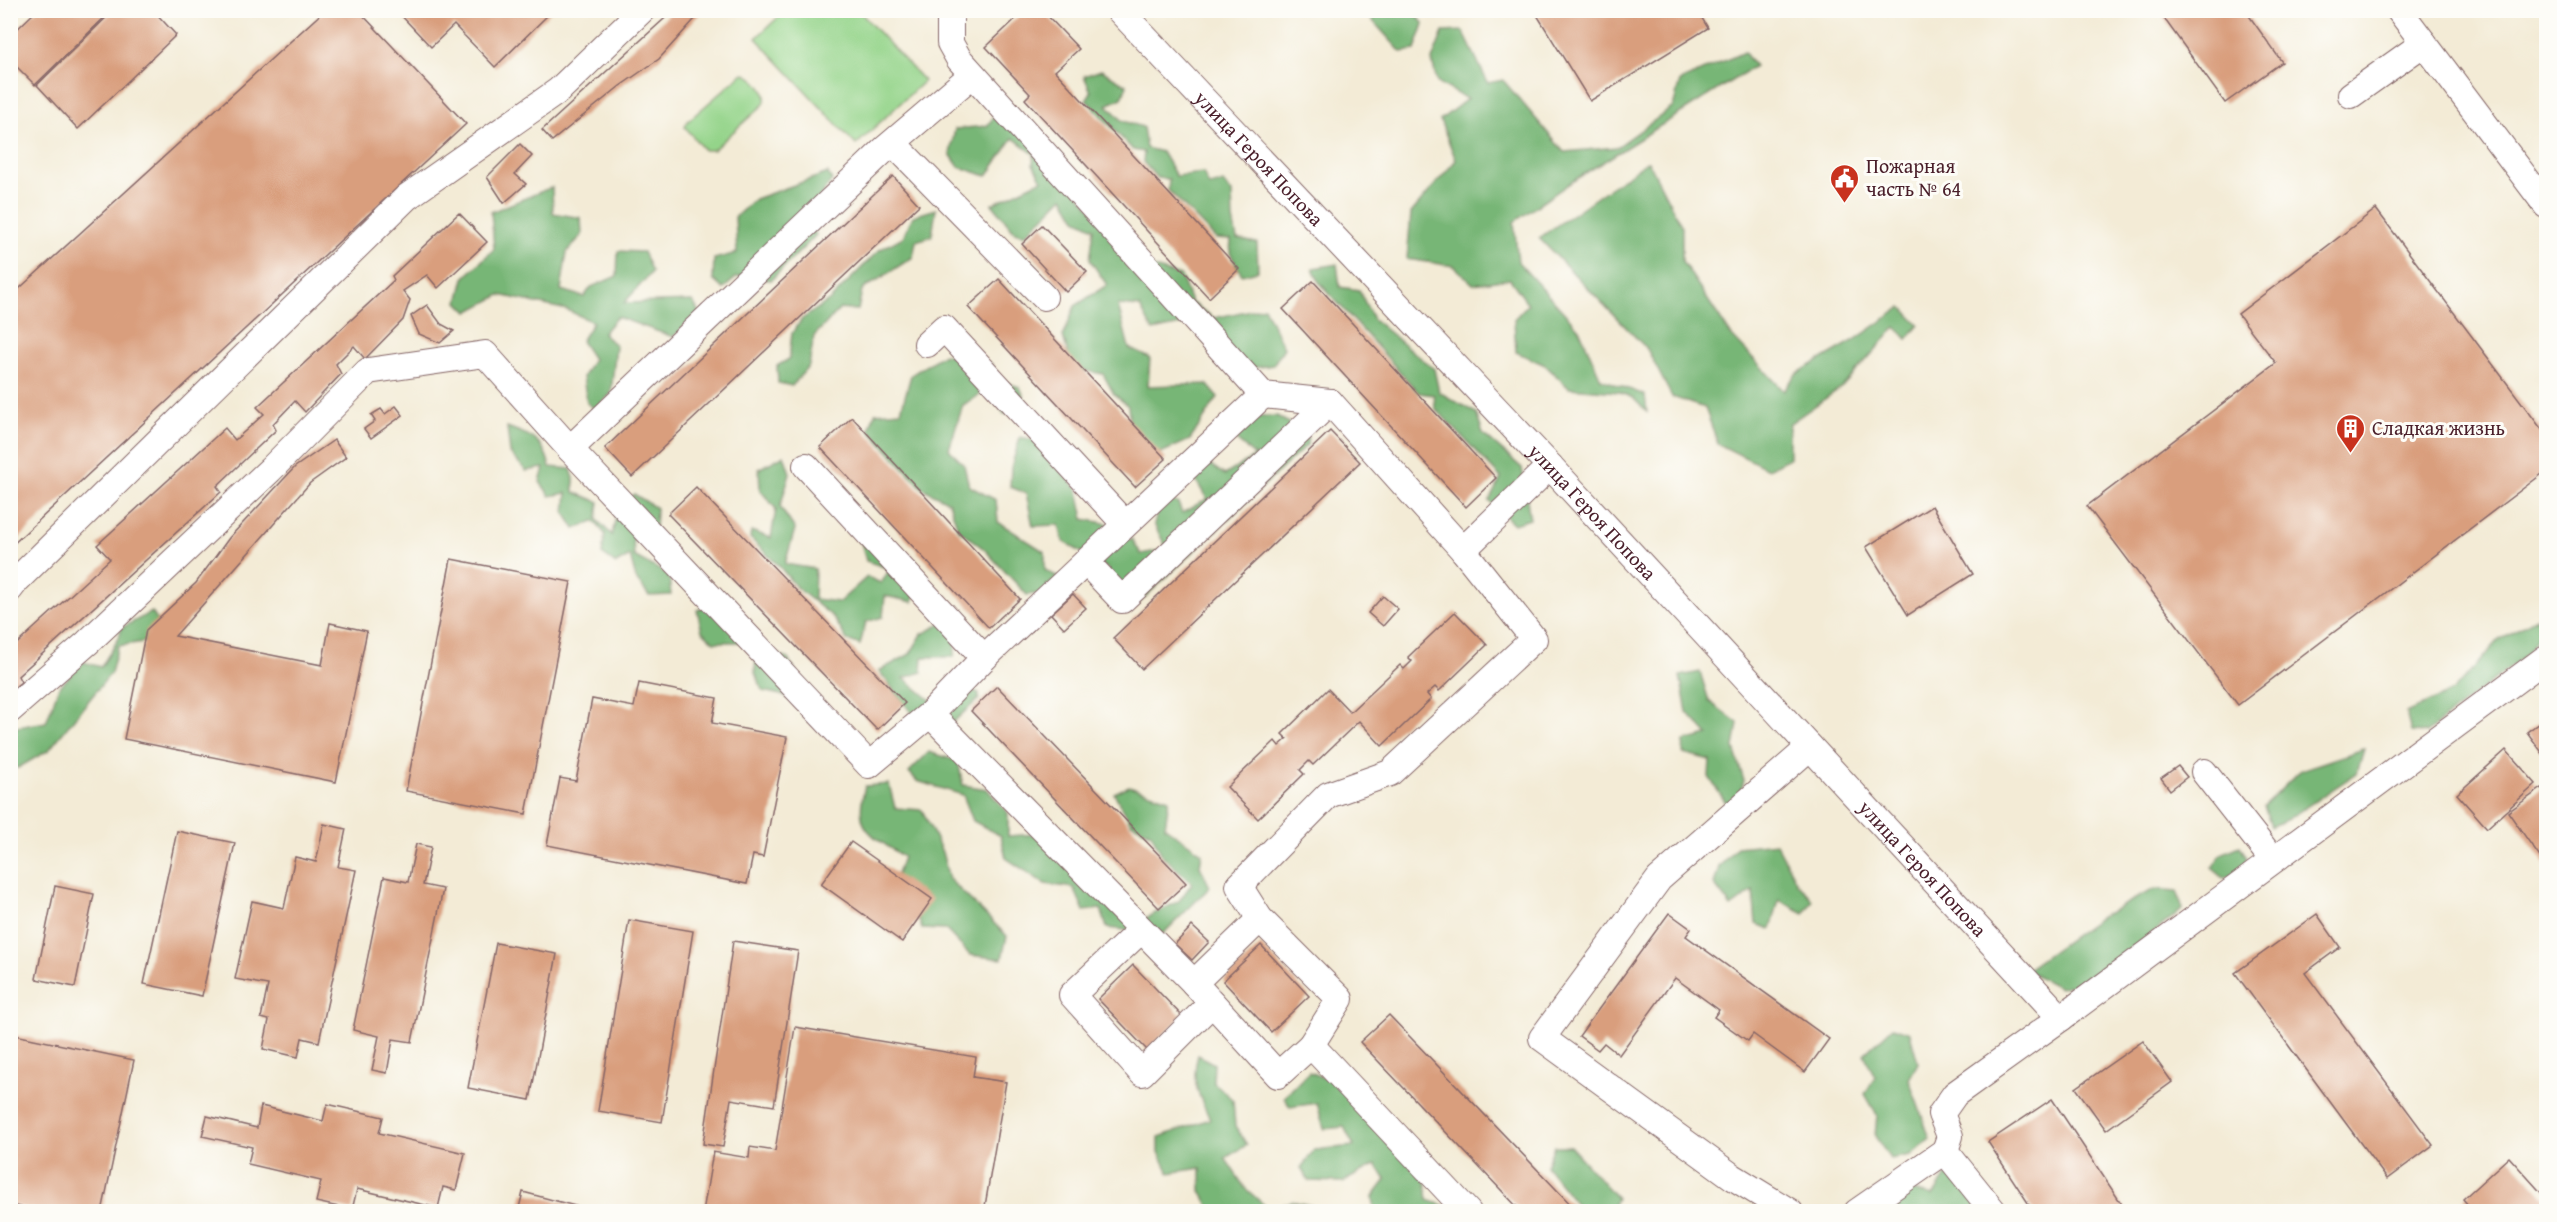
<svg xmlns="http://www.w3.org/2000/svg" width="2557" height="1222" viewBox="0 0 2557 1222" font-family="'Gentium Book Plus',serif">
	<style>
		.green { fill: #94d48a; stroke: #6f7a5a; stroke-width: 1.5 }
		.forest { fill: #77b676; stroke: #606a50; stroke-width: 1.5 }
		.building { fill: #d99e7d }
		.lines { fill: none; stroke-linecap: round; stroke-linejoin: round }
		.minor-casing { stroke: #856667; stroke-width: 28 }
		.minor { stroke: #fff; stroke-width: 26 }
		.labels { text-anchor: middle; stroke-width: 6; stroke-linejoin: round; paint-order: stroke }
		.street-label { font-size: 20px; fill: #4a1f2b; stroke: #fdfcf7 }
		.poi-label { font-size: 20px; fill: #4a1f2b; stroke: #fdfcf7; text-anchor: start }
	</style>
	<rect width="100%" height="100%" fill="#fdfcf7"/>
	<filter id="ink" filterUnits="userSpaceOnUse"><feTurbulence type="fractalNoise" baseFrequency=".0167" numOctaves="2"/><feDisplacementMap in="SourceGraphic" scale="12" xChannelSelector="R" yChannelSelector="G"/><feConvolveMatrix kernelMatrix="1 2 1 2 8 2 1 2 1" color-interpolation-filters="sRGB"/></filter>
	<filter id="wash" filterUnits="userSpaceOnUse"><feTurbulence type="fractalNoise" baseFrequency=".008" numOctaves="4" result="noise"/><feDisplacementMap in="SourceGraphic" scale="24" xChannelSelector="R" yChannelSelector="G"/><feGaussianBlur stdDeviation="1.35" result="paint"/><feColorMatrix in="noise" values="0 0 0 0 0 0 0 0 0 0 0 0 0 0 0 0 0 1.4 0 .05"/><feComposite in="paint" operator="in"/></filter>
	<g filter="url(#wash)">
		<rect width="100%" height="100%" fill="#f3ebd6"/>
		<g class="green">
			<path d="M785,11h74l65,70 -68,64 -100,-107z"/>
			<path d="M743,73c11,4 27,19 21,31l-51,46h-9l-19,-23 3,-6z"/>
		</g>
		<g class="forest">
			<path d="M1364,11h48l12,13 -9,26 -14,2z"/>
			<path d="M1463,31l25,52 15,-3 61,72 53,-5 56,-40 7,-26 64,-29 11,14 -182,115 -59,41 4,40 61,67 22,50 44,16 2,17 -14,-14 -14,-6 -50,-4 -24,-23 -29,-13 -2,-33 14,-15 -18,-25 -37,5 -19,-18 -47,-7 4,-46 45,-53 -16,-40 27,-21 -30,-17 -5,-22 11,-28z"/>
			<path d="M1101,70l26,15 -5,13 -15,7 16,16 20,6 3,21 16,4 14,24 27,-3 6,13 14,-3 9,10 1,26 4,20 20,4 1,28 -16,4 -12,-22 1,-13 -15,-1 -48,-49 1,-11 -12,-1 -14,-16 1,-10 -11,-2 -47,-50 5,-8 -7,-16z"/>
			<path d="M1005,102l129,160 47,14 10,26 23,16 50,-11 20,41 -11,17 -42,6 -40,-48 -38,8 -13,-24 -22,-2 11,43 21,10 -2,28 59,-2 11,13 -28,43 -45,20 -14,-24 -3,-30 -14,-12 -11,-20 -31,-6 -9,-32 12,-30 32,-21 -17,-25 4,-32 -18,-9 -13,-22 -38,38 -10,-3 -23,-28 50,-24 -9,-16 1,-10 -21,-16 -26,38 -28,-9 -9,-13 5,-25 32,-3z"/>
			<path d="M1648,161l34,66v34l49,74 53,56 12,-17 57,-33 49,-34 17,18 -12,14 -11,-12 -54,60 -53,37v34l-21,11 -50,-25 -13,-36 -33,-11 -25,-48 -108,-111z"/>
			<path d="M828,173l4,7 -24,33 8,22 -45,45 -34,-3 -14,12 -10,-9 1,-21 23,-6 -2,-36 20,-18z"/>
			<path d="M552,187l1,26 28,5 1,17 -15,17 -6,38 23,7 7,-10 26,-11 1,-25 25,1 9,20 -28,31 69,-2 6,12 -26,24 -56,-20 -14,16 13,13 -5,48 -16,15 -8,-6 -4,-26 10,-18 -12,-18 12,-19 -26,-12 -67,-15 -32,17 -10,-10 6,-24 30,-29 -3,-37z"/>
			<path d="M936,209l-4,27 -16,5 -3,16 -51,33 -4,20 -18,-1 -26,27 -5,30 -17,20 -14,-3 -1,-17 12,-7 3,-26 10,-14 28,-19 49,-50 24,-13 10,-21z"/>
			<path d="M1337,264l3,23 19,3 14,29 61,50 5,23 37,21 7,21 39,34 8,51 -16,5 -25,-23 12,-23 -66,-70 -1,-13 -15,-2 -100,-111 -6,-14z"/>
			<path d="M944,354l47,10 10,17 19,6 9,23 -25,4 -15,-25 -26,16 -14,44 15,16 5,21 27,14 2,22 47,30v18l13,7 -10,16 -21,2 -43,-46 -26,-20 -9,-27 -27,-14 -53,-58 6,-17 26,-2 10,-36z"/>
			<path d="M1277,416l31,19 -1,10 -178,167 -23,-14 2,-29 -45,-28 -4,-16 -26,1 -7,-33 -16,-6 1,-19 9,-31 15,3 43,50 6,29 24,5 9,16 15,-1 9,15 26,-5 -13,-25 7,-26 17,5 4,10 25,-14 -10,-17 -24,-11 19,-19 33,23 30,-19 -21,-18 22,-21z"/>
			<path d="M507,427c25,9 36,11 43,40l21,2 3,9v14l25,10 -2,18 15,15 6,-29 16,-12 22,14 -1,24 -22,6 1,18 35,19 2,20 -22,1 -13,-17 -6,-23 -14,8 -14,-10 3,-20 -11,-13 -19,8 -10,-16 2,-20 -17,3 -10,-14 4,-14 -18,3 -16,-18z"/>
			<path d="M784,455l6,18 -10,34 15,22 -10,35 30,5 -1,30 25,3 28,-25 14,6 9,-14 -24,-8 -6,-23 59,39 -6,25 -28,-6 -2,21 -17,5 -6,23 -13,-5 -14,-23 -36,-29 -18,-22 -29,-28 1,-7 20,7 5,-29 -16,-19 -1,-21z"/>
			<path d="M722,601l23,37 43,21 23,35v16l-30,-15 -18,-4 -8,-18 1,-18 -16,-13h-26l-12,-11 -5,-21z"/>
			<path d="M152,612l8,13 -4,15 -38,6 -7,27 -62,77 -31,18 -7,-1v-37l6,-3 29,-5 13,-35 25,-25 17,5 18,-29 2,-10z"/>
			<path d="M2546,612v15l-5,4 -13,22 -102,80 -15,-1 -5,-19 47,-22 46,-51z"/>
			<path d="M943,623l14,13 -3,21h-31l-1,15 -18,6 29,24 37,-13 9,4v6l-29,26 -36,-9 -35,-45 31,-17 12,-20z"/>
			<path d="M1700,672l9,29 29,22 -4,25 10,33 -6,18 -12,4 -17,-26 1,-17 -27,-7 1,-12 24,-6 -21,-23 -7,-36z"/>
			<path d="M2364,749l-7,24 -69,46 -17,8 -7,-21 37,-36z"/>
			<path d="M929,752l29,9 5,24 24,4 21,24v23l43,-3 91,87 37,-19 13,-18 -30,-28 -11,-22 -20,-10 -17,-30 15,-7 40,13 -4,28 37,26 -2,13 10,21 -47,47 -56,-6 -6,-19 -17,2 -10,-23 -29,-4 -39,-26 -5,-22 -28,-15 -10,-26 -46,-14 -8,-9z"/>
			<path d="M889,784l6,24 27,2 20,42 7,27 58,57 -5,23 -32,-4 -24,-25 -24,-1 -11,-33 -17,-13 9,-26c-33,-24 -50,-26 -38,-71z"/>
			<path d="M1776,843l21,40 16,17 -9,13 -25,-13 -8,29 -15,-5 -3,-33 -22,16 -17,-23 5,-17 18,-20z"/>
			<path d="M2240,846l7,12 -6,15 -17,5 -12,-10 9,-14z"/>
			<path d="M2154,889l23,2 6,18 -87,69 -36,10 -34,-18 73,-52z"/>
			<path d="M1893,1027l17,6 8,30 -9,16 21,60 -19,16 -21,4 -15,-23 2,-21 -12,-21 10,-17 -11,-23z"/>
			<path d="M1198,1055l16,9 -1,18 20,18 2,26 12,19 -22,13 20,30 25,22 22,-9 41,10h-121l-11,-20v-23l-32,5 -10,-21v-15l51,-18c-11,-23 -20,-38 -12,-64z"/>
			<path d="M1309,1072l33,13 83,92 3,23 31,11h-84l-2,-14 13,-17 -10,-16 -33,18 -34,-1 -8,-13 13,-18 40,-4 -10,-19 -20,2 -7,-26 -27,4 -6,-10z"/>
			<path d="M1554,1146h16l47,52 -6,13h-26l-5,-2 -34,-43z"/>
			<path d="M1947,1174l39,38h-121l36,-25 32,9z"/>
		</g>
		<g id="blocks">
			<g class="building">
				<path d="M37,10h75l-77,75 -25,-25v-24z"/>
				<path d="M114,10h39l23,25 -98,94 -41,-44z"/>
				<path d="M325,10h33l108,114 -456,423v-250z"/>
				<path d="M396,10h157l-58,57 -41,-42 -23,22z"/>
				<path d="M674,10h29l-44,49 -39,27 -68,55 -10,-11z"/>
				<path d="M1025,10h17l37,39 -24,22 184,198 -30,29 -184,-199 5,-5 -44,-47z"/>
				<path d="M1544,10h153l11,18 -118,73 -53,-86z"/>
				<path d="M2158,10h87l37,52 -57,41z"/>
				<path d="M520,144l12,12 -17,18 11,10 -22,19 -17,-26z"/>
				<path d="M893,176l26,29 -287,272 -27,-29z"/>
				<path d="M2376,209l170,226v36l-308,234 -151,-199 189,-143 -38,-49z"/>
				<path d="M459,213l28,29 -49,46 -11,-13 -24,16 7,9 -7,20 -38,39 -11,-13 -18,18 5,10 -36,38 -10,-11 -22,23 3,6 -59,56 4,6 -203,184 3,6 -11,9v-41l100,-91 -13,-14 128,-117 10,12 29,-26 -7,-7 137,-127 -2,-4z"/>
				<path d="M1042,225l45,47 -21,20 -44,-48z"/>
				<path d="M999,279l167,180 -31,28 -167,-180z"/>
				<path d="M1313,281l183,197 -30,29 -183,-198z"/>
				<path d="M427,305l14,19 13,7 -14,12 -21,-9 -8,-18z"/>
				<path d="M396,406l7,9 -32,23 -7,-9 11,-8 -4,-6 10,-6 4,5z"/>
				<path d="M852,417l168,182 -31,29 -169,-181z"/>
				<path d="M1330,431l30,31 -218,207 -29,-31z"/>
				<path d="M334,440l12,17 -36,26 -135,153 147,29 8,-42 37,8 -31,151 -212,-43 22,-109 50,-47 33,-45 66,-71z"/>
				<path d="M696,487l209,216 -28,27 -209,-216z"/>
				<path d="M1932,506l41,68 -65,41 -42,-68z"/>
				<path d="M451,559l120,23 -45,232 -120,-23z"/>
				<path d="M1073,594l13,14 -22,20 -13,-14z"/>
				<path d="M1383,596l15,13 -15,17 -15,-13z"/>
				<path d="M1455,612l32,33 -48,46 -4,-4 -8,7 4,5 -49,47 -23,-25 -46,44 -4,-4 -9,9 4,4 -46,45 -31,-32 48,-46 4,5 8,-7 -5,-5 46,-45 22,23 50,-47 4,4 8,-8 -4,-4z"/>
				<path d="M639,683l78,15 -5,25 75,14 -24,120 -10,-2 -6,29 -200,-39 13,-67 16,3 16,-82 42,8z"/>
				<path d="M997,686l189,197 -27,25 -188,-197z"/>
				<path d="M2546,718v40l-19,-26z"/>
				<path d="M2506,750l30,34 -49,44 -30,-34z"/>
				<path d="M2178,766l9,11 -17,13 -9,-12z"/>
				<path d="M2542,788l4,6v72l-38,-54z"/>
				<path d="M324,824l22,5 -8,38 18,3 -37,172 -17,-4 -4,19 -35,-8 6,-29 -8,-2 7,-33 -33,-6 17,-78 32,7 11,-51 21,5z"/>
				<path d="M177,831l58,12 -33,153 -58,-12z"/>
				<path d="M851,842l81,57 -30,43 -81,-58z"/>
				<path d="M416,844l15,3 -8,38 20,4 -31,153 -19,-3 -6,34 -15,-3 7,-34 -26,-6 31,-153 24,5z"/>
				<path d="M55,886l39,8 -19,93 -39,-8z"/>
				<path d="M1669,913l22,16 -5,7 143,103 -24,33 -52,-38 -5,7 -34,-24 5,-7 -44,-32 -56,77 -15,-12 -6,7 -19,-14z"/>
				<path d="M2317,914l23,33 -35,26 128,172 -46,34 -152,-206z"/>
				<path d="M629,920l64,11 -31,191 -64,-11z"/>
				<path d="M1192,926l17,16 -17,18 -17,-16z"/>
				<path d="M733,941l65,10 -24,155 -43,-7 -8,48 -20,-3z"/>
				<path d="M496,943l61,11 -27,146 -62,-12z"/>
				<path d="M1261,945l48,51 -38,36 -48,-51z"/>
				<path d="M1133,965l49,51 -35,34 -49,-51z"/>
				<path d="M1389,1015l189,197h-56l-162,-170z"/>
				<path d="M795,1027l181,30 -3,20 33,5 -22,130h-281l10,-60 36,6 1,-11 25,4z"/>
				<path d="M10,1034l124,26 -32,152h-58l-34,-7z"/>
				<path d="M2143,1041l29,41 -66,48 -30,-42z"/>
				<path d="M2052,1099l75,113h-93l-46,-70z"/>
				<path d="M327,1104l56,13 -4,16 86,20 -9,37 -13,-3 -5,21 -81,-19 -5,21 -36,-8 5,-21 -73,-17 4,-17 -50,-11 5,-20 50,12 4,-22 62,15z"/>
				<path d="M2509,1157l37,41v14h-72l-11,-13z"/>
				<path d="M523,1192l71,19v1h-76z"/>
			</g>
		</g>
	</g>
	<g filter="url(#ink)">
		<use href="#blocks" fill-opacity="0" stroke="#856667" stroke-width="1.5"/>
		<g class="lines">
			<defs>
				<g id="minor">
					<path d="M950,10v33l9,16 304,336 67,7 133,148 87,-84"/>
					<path id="s1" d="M1119,10l431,456 511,552"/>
					<path d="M2399,10l147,195"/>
					<path d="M972,75l-87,74 -315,300 299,316 61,-51 54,-56 279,-263"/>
					<path d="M2351,95l73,-52"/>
					<path d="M893,143l151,154"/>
					<path d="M927,344l17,-16 181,196"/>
					<path d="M806,466l178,192"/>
					<path d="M1086,562l36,38 208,-198"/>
					<path d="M10,589l7,-9 390,-383 151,-106 84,-81"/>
					<path d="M10,710l77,-67 183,-173 98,-99 117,-17 85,95"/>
					<path d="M930,714l264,269 84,92 33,-30 29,-46 -80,-80 -21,-33 89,-91 62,-22 144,-134 -71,-89"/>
					<path d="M2204,772l69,88"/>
					<path d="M1141,930l-69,65 70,78 70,-70"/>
					<path d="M1194,983l66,-64"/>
					<path d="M1311,1045l157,167"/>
					<path d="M1790,1212l-57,-35 -191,-139 117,-159 151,-132"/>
					<path d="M1857,1212l88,-61"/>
					<path d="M1994,1212l-49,-61 5,-15 -9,-22 14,-20 106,-76 485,-360"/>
				</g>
			</defs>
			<use href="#minor" class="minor-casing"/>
			<use href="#minor" class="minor"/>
		</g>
	</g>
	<defs>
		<symbol id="civic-pin" viewBox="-11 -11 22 30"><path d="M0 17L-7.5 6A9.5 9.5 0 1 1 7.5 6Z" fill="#c8321e" stroke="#fdfcf7"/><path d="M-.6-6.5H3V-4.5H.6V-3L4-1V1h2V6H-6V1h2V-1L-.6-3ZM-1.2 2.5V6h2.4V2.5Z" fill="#fff"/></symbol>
		<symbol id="building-pin" viewBox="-11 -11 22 30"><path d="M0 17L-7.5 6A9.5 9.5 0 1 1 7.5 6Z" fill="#c8321e" stroke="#fdfcf7"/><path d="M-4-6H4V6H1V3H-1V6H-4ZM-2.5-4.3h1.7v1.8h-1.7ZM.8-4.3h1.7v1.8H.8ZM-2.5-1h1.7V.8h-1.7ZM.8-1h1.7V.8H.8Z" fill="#fff"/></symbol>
	</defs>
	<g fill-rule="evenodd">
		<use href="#civic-pin" x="1828" y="162" width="33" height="45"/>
		<use href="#building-pin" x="2334" y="412" width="33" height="45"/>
	</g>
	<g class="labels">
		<g class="street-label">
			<text dy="7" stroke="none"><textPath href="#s1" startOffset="204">улица Героя Попова</textPath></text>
			<text dy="7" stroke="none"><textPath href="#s1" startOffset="690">улица Героя Попова</textPath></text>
			<text dy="7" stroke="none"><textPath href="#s1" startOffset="1176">улица Героя Попова</textPath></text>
		</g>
		<g class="poi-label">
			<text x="1866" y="173">Пожарная<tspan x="1866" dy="23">часть № 64</tspan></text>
			<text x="2372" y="435">Сладкая жизнь</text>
		</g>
	</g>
	<rect width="2557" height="1222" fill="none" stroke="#fdfcf7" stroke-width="36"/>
</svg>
